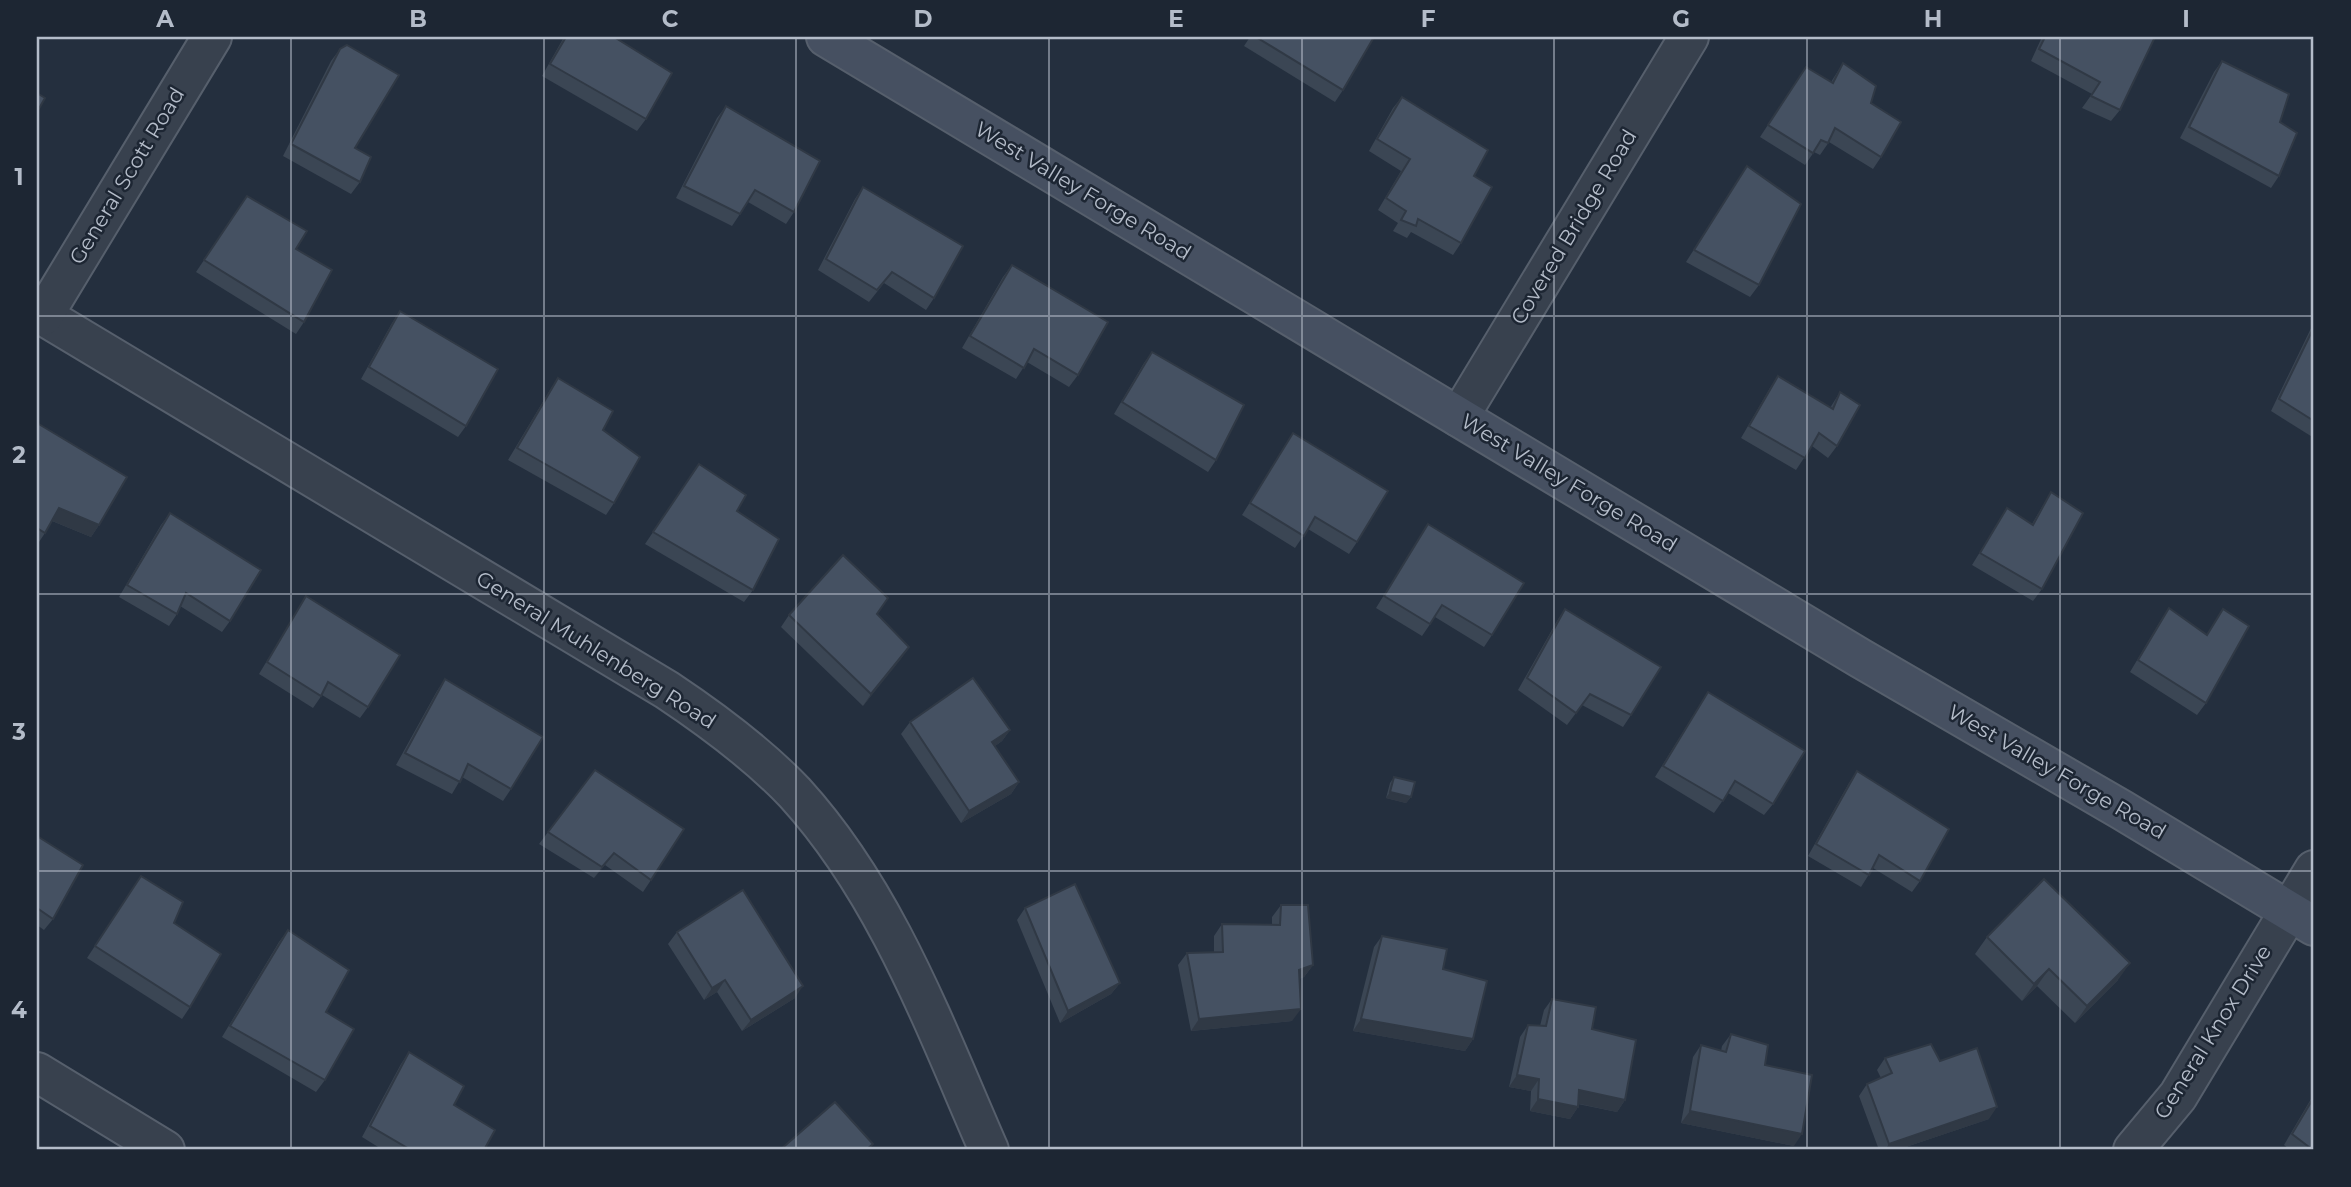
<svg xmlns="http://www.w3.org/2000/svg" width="2351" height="1187" viewBox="0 0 2351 1187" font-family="Montserrat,sans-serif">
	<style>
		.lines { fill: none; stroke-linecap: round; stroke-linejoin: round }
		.minor-casing { stroke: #565f6c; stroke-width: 42 }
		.secondary-casing { stroke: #565f6c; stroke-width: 42 }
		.minor { stroke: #38414e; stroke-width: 38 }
		.secondary { stroke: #465061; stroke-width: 38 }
		.wall { fill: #3b4654 }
		.shaded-wall { fill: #303945 }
		.building { fill: #455162; stroke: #303945; stroke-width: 2 }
		.grid { fill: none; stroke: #b4bcc9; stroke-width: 2; stroke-opacity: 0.55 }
		.labels { text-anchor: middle; stroke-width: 5; stroke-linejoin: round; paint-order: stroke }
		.street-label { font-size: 21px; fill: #b4bcc9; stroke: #1d2633 }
		.neatline { fill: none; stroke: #b4bcc9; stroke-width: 2.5 }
		.grid-label { font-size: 23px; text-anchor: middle; font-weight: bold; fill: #b4bcc9 }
	</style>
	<rect width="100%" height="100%" fill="#242f3e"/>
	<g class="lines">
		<defs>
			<g id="minor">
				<path d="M37,312l630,378c45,30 90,63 128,103 92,101 140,234 194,357"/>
				<path d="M43,316l169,-279"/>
				<path d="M1459,417l230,-380"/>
				<path d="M37,1072l128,78"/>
				<path d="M2133,1150l45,-54 136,-226"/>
			</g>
			<path id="secondary" d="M826,37l1034,621 262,152 192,116"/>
		</defs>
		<use href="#minor" class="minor-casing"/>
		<use href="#secondary" class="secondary-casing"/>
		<use href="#minor" class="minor"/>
		<use href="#secondary" class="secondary"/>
	</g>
	<g class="wall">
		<path d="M564,37h50l32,82 -9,12 -95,-55z"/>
		<path d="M1250,37h124l-31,53 -8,12 -91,-56z"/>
		<path d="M2042,37h113l-35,73 -9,11 -29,-13 10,-14 -61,-33z"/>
		<path d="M340,49l20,133 -9,12 -68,-38 48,-95z"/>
		<path d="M2222,61l58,61 -1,54 -8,12 -91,-50 34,-66z"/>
		<path d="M1843,63l28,40 10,54 -8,12 -44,-27 -9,13 -6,-3 -9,13 -45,-28 46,-70 25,15z"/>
		<path d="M1402,97l72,79 -13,67 -8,12 -42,-23 -4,6 -14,-7 5,-8 -20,-13 23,-39 -32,-20 24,-43z"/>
		<path d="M726,106l68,106 -8,12 -38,-22 -16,24 -56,-28 41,-80z"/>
		<path d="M1747,166l12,119 -9,12 -64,-35z"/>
		<path d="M863,187l71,111 -8,12 -42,-27 -15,19 -51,-32 37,-71z"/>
		<path d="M247,196l49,53 8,73 -8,12 -100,-62z"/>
		<path d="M1012,265l66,110 -9,12 -42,-25 -11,17 -54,-31 41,-71z"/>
		<path d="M400,311l66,115 -8,11 -97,-58 31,-56z"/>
		<path d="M2314,322v116l-43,-27z"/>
		<path d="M1152,352l64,108 -8,12 -94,-58 30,-51z"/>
		<path d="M1778,376l52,32 10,-16 -3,54 -9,12 -16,-12 -16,24 -55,-32 29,-50z"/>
		<path d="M558,378l45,52 11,73 -8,12 -98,-55 42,-70z"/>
		<path d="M37,423l62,102 -8,12 -39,-16 -7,12 -8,12z"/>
		<path d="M1293,433l64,109 -8,12 -41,-25 -13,19 -53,-33z"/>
		<path d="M699,464l38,47 16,79 -9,12 -99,-58z"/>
		<path d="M2051,492l-9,97 -9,12 -61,-36 35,-57 25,16z"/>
		<path d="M170,513l60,108 -8,11 -42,-26 -3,8 -8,12 -50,-29 42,-72z"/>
		<path d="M1428,524l64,111 -8,12 -49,-30 -13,19 -46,-28z"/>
		<path d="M306,596l62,111 -8,11 -38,-23 -9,13 -54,-34z"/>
		<path d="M2169,608l38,27 16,-26 -17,94 -9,12 -67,-43 31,-52z"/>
		<path d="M1565,609l66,106 -8,12 -41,-22 -15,20 -49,-35 39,-69z"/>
		<path d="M877,614l32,33 -46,59 -82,-79 8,-12z"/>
		<path d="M445,679l66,110 -8,12 -41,-24 -10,17 -56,-29 41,-74z"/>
		<path d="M1708,692l65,112 -9,11 -36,-22 -14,20 -59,-36z"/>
		<path d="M910,722l100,8 -8,11 -7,5 24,36 -8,12 -50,29 -60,-89z"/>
		<path d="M595,770l56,110 -8,12 -38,-27 -11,13 -55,-34z"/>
		<path d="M1857,771l63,110 -8,11 -39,-24 -12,19 -53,-31 41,-73z"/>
		<path d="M1394,777l17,20 -5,6 -20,-5 4,-15z"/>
		<path d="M37,836l16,83 -9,11 -7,-5z"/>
		<path d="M141,876l33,47 16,84 -8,12 -95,-61z"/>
		<path d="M1281,905l32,60 -9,12 -5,2 -7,42 -101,10 -13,-66 9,-12 27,-1v-16l8,-12 50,1v-8z"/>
		<path d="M1025,908l95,75 -9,11 -51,29 -43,-103z"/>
		<path d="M288,930l38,82 -1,68 -9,12 -94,-55 57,-95z"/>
		<path d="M677,932l118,66 -53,33 -25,-39 -13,8 -36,-56z"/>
		<path d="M1382,936l91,103 -8,12 -112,-20 21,-84z"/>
		<path d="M1987,937l131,43 -43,43 -38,-37 -15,15 -47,-47z"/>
		<path d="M1552,999l40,30 33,71 -8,12 -39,-8v3l-8,12 -40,-8 1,-20 -22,-4 11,-50 8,-12 12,1 4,-16z"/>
		<path d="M1731,1034l34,31 29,81 -113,-23 12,-66 8,-12 20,6 1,-5z"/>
		<path d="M409,1052l45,53 30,45h-101l-21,-13 39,-73z"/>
		<path d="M1885,1058l55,3 49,58 -92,31h-18l-20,-54 8,-12 14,-6 -4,-8z"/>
		<path d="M2314,1094v56h-24l-6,-5z"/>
	</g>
	<g class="shaded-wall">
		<path d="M59,508l40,17 -8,12 -41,-17z"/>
		<path d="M909,647l-8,12 -38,47 8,-12z"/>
		<path d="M1010,730l-8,11 -18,13 8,-12z"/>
		<path d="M1019,782l-8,12 -50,29 8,-12z"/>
		<path d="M1390,792l21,5 -5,6 -20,-5z"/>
		<path d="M614,853l-9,12 -11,13 8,-11z"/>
		<path d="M2130,963l-12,17 -43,43 12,-17z"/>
		<path d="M1313,965l-9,12 -14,5 9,-12z"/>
		<path d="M2049,969l-12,17 -15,15 12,-17z"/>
		<path d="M725,980l-8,12 -13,8 8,-12z"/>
		<path d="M1120,983l-9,11 -51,29 8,-12z"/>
		<path d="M803,986l-8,12 -53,33 9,-11z"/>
		<path d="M1301,1009l-9,12 -101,10 8,-12z"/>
		<path d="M1361,1019l112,20 -8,12 -112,-20z"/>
		<path d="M1517,1075l22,4 -8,12 -22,-4z"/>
		<path d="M1579,1090l46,10 -8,12 -46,-10z"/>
		<path d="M1538,1099l40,8 -8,12 -40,-8z"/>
		<path d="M1997,1107l-8,12 -92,31h-12l4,-6z"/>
		<path d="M1690,1111l112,23 -8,12 -113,-23z"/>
	</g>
	<g class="building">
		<path d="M566,37h48l58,36 -26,46 -96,-55z"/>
		<path d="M1256,37h118l-31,53z"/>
		<path d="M2045,37h110l-35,73 -29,-14 9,-14 -61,-33z"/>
		<path d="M347,45l52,30 -44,73 16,9 -11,25 -69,-38 49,-95z"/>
		<path d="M2222,61l67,33 -9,28 17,11 -18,43 -90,-49z"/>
		<path d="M1843,63l33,23 -5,17 30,19 -20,35 -46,-29 -7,15 -7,-3 -8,13 -45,-28 38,-58 27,16z"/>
		<path d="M37,93l8,5 -8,14z"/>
		<path d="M1402,97l86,53 -14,26 18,11 -31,56 -43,-24 -2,7 -15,-6 5,-9 -20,-13 24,-39 -33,-20z"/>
		<path d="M726,106l94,55 -26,51 -39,-22 -15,24 -56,-28z"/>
		<path d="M1747,166l54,38 -42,81 -65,-35z"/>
		<path d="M863,187l100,59 -29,52 -42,-26 -15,18 -51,-31z"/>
		<path d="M247,196l60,35 -11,18 36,21 -28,52 -100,-62z"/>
		<path d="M1012,265l96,57 -30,53 -44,-26 -10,19 -54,-32z"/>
		<path d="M400,311l98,58 -32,57 -97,-59z"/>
		<path d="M2314,327v94l-35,-22z"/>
		<path d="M1152,352l92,53 -28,55 -94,-58z"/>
		<path d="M1778,376l55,33 7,-17 20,13 -23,41 -18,-13 -14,25 -56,-32z"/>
		<path d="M558,378l55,33 -10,19 37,27 -26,46 -97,-55z"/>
		<path d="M37,423l90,54 -28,48 -40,-17 -14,25 -8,-5z"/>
		<path d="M1293,433l95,58 -31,51 -42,-25 -11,19 -54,-33z"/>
		<path d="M699,464l47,31 -9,16 42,28 -26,51 -100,-58z"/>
		<path d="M2051,492l32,21 -41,76 -62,-36 27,-45 26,17z"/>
		<path d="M170,513l91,57 -31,51 -44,-28 -9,21 -50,-29z"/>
		<path d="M1428,524l96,59 -32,52 -50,-30 -12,19 -46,-28z"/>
		<path d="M843,555l45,43 -11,16 32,33 -38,47 -82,-79z"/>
		<path d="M306,596l94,59 -32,52 -40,-25 -7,14 -54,-34z"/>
		<path d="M2169,608l38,27 16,-26 26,17 -43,77 -68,-43z"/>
		<path d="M1565,609l96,58 -30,48 -41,-21 -14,19 -49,-35z"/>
		<path d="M973,678l37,52 -18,12 27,40 -50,29 -59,-89z"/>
		<path d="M445,679l98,58 -32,52 -43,-25 -8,18 -55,-29z"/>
		<path d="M1708,692l97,59 -32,53 -38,-23 -12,20 -60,-35z"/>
		<path d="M595,770l89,59 -33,51 -37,-27 -12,14 -54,-35z"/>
		<path d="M1857,771l92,58 -29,52 -41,-26 -10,20 -53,-31z"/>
		<path d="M1394,777l21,5 -4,15 -21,-5z"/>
		<path d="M37,836l46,29 -30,54 -16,-11z"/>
		<path d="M141,876l42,26 -9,21 47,31 -31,53 -95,-61z"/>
		<path d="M2044,879l86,84 -43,43 -38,-37 -15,15 -47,-47z"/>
		<path d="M1075,884l45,99 -52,28 -43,-103z"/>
		<path d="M743,890l60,96 -52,34 -26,-40 -13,8 -35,-56z"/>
		<path d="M1281,905h27l5,60 -14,5 2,39 -102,10 -12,-66 36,-1 -1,-28 58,1z"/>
		<path d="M288,930l61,40 -23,42 28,17 -29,51 -95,-54z"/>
		<path d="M1382,936l65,13 -4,20 44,12 -14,58 -112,-20z"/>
		<path d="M1552,999l44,8 -4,22 44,11 -11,60 -46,-10 -1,17 -40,-8 1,-20 -22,-4 11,-50 18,1z"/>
		<path d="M1731,1034l37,11 -3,20 47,10 -10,59 -112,-23 11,-66 25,7z"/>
		<path d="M1931,1044l9,17 37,-13 20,59 -108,37 -22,-60 25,-11 -7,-15z"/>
		<path d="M409,1052l55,34 -10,19 41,25 -11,20h-73l-41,-24z"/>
		<path d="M2314,1097v53h-1l-21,-16z"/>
		<path d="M835,1102l38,42 -7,6h-86z"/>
	</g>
	<path class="grid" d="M291,37v1113M544,37v1113M796,37v1113M1049,37v1113M1302,37v1113M1554,37v1113M1807,37v1113M2060,37v1113M37,316h2277M37,594h2277M37,871h2277"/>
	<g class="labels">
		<g class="street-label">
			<text transform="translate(127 176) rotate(-59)" y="7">General Scott Road</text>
			<text transform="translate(1083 191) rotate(31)" y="7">West Valley Forge Road</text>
			<text transform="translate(1574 227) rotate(-59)" y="7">Covered Bridge Road</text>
			<text transform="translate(1569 483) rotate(31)" y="7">West Valley Forge Road</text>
			<text transform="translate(596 650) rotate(32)" y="7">General Muhlenberg Road</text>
			<text transform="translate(2057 772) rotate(30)" y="7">West Valley Forge Road</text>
			<text transform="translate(2213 1032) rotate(-58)" y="7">General Knox Drive</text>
		</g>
	</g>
	<rect width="2351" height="1187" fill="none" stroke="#1d2633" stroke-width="77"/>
	<rect x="38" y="38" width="2274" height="1110" class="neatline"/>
	<g class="grid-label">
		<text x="165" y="27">A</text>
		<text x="418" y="27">B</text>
		<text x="670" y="27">C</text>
		<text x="923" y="27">D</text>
		<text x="1176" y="27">E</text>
		<text x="1428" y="27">F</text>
		<text x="1681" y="27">G</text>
		<text x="1933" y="27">H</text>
		<text x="2186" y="27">I</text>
		<text x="19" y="185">1</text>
		<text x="19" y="463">2</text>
		<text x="19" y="740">3</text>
		<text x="19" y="1018">4</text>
	</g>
</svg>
